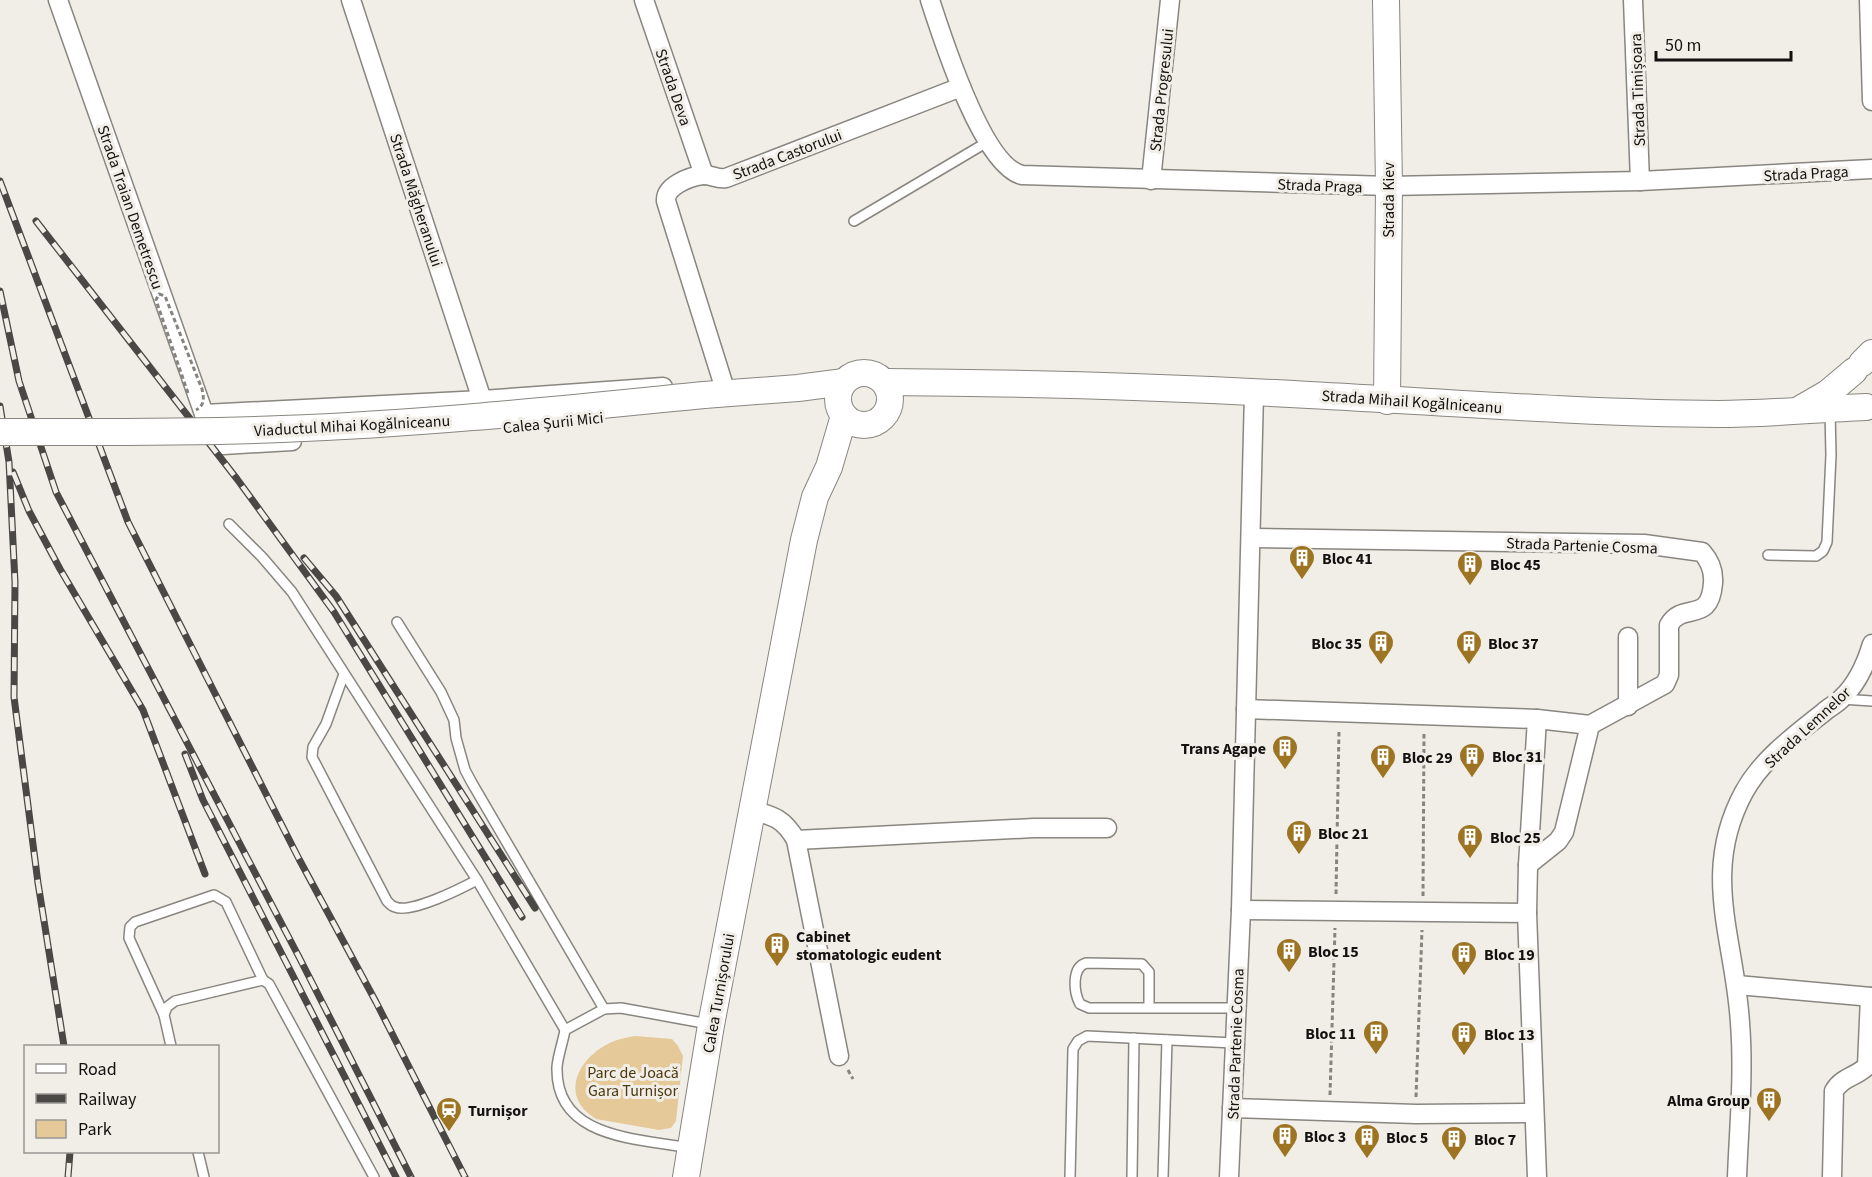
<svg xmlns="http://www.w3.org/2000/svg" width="1872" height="1177" viewBox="0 0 1872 1177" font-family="'Source Sans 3',sans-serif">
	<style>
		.green { fill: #e6c999 }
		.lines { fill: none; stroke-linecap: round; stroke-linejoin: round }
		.lane-casing { stroke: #898680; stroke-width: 12 }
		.street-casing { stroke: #898680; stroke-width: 21 }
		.secondary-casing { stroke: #898680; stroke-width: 28 }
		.path { stroke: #878480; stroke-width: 3; stroke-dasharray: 4.5 3; stroke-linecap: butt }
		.lane { stroke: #fff; stroke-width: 9 }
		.street { stroke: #fff; stroke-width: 18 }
		.secondary { stroke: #fff; stroke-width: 26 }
		.rail-casing { stroke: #494845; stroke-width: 7 }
		.rail { stroke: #f1eee8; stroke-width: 4.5; stroke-dasharray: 14; stroke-linecap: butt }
		.secondary-bridge-casing { stroke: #898680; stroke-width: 28; stroke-linecap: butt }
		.path-bridge { stroke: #878480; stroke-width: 3; stroke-dasharray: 4.5 3; stroke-linecap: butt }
		.secondary-bridge { stroke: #fff; stroke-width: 26 }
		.labels { text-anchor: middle; stroke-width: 6; stroke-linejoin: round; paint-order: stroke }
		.street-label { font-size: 16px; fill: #131210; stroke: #f1eee8 }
		.poi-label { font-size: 16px; font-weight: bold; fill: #131210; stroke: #f1eee8; text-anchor: start }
		.park-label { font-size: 16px; fill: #4c360c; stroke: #f1eee8 }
	</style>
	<rect width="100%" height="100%" fill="#f1eee8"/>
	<path class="green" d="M635,1036l37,3 6,7 5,10 -7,65 -5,7 -12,2 -63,-11c-41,-25 -14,-67 21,-79 6,-2 12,-3 18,-4z"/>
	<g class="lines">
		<defs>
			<g id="lane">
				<path d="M854,221l135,-80"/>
				<path d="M229,524l33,33 30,35 185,288 88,150"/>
				<path d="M1768,555l48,1 7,-5 4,-9 4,-87 -1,-44"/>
				<path d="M397,622l44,70 13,28 2,18 9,32 7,13 132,226"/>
				<path d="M344,674l-18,50 -13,23 -1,10 75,144c2,2 4,5 8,6 16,7 67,-19 82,-27"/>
				<path d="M1841,699l31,2"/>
				<path d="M1149,1008v-36l-7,-8 -56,-1c-15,5 -12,30 -6,41l9,4h147"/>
				<path d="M164,1015l-35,-77 1,-11 5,-5 79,-27 12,7 37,78"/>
				<path d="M171,1046l-7,-31 3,-8 8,-6 88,-21 6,4 105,193"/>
				<path d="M689,1148c-52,-10 -134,-9 -132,-81 1,-12 6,-25 8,-37l39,-21 17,-1 88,16"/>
				<path d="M198,1152l6,25"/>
				<path d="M1070,1177l3,-128 5,-8 9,-5 147,7"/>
				<path d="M1132,1177l2,-139"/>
				<path d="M1163,1177l4,-137"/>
			</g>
			<g id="street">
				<path d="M58,0l146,414"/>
				<path d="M351,0l134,409"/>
				<path d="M644,0l60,175"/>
				<path d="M930,0c12,37 53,166 92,175l367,11 251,-5 232,-12"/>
				<path d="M1633,0l7,181"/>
				<path d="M1869,0l3,101"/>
				<path d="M1151,180l19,-180"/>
				<path d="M723,383l-57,-182c-1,-15 23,-24 36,-26 9,-1 15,5 24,3l235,-91"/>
				<path d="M292,441l-69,4 -9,-8 -10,-23 278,-14 181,-13"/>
				<path d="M1251,538l393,6 58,8c8,9 12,19 11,31 -3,42 -30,18 -44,42v50l-4,9 -75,41 -26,107 -6,9 -30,24"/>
				<path d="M1628,637v69"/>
				<path d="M1246,709l291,10 -9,146 -1,48"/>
				<path d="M1537,719l53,6"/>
				<path d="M752,810c22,6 32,9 44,30l43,216"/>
				<path d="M796,840l238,-12h73"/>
				<path d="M1241,910l286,3 10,264"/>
				<path d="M1737,985l135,12"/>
				<path d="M1232,1108l184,6 118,-1"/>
				<path d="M1229,1177l12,-267 13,-517"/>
				<path d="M1737,1177c2,-51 7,-103 3,-154 -5,-84 -40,-150 4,-231 18,-33 51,-57 80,-80 5,-5 13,-8 18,-14 16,-15 24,-34 30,-54"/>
				<path d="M1832,1177l2,-86c8,-14 22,-14 33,-25l3,-69"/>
			</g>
			<g id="secondary">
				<path d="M1386,0l3,186 -2,215"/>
				<path d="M1862,363l10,-10"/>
				<circle cx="864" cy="399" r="26"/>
				<path d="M885,382c141,1 283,5 424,13 136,7 272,18 409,19 49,0 98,-5 148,-7"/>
				<path d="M704,395l94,-7 46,-6"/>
				<path d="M1802,408l26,-15 26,-22"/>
				<path d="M686,1177l25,-152 93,-485 11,-43 14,-30 15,-51"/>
			</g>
		</defs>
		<use href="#lane" class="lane-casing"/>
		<use href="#street" class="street-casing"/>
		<use href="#secondary" class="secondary-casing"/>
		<g class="path">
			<path d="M1336,894l3,-164"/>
			<path d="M1423,896l1,-164"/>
			<path d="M848,1070l5,9"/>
			<path d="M1330,1095l5,-167"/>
			<path d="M1416,1097l6,-167"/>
		</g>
		<use href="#lane" class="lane"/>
		<use href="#street" class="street"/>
		<use href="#secondary" class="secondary"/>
		<defs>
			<g id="rail">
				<path d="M0,181l128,341 171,337 77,143 89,175"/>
				<path d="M36,221l201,258 97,133 188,305"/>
				<path d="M0,291l19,90 37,111 243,465 112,220"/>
				<path d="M0,406l9,56 6,120 -1,115 24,186 26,163"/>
				<path d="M13,472l16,39 31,58 83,141 62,164"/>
				<path d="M304,558l32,38 199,312"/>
				<path d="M185,754l18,46 193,377"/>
				<path d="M68,1177l2,-25"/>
			</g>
		</defs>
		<use href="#rail" class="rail-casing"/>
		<use href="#rail" class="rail"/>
		<defs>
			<path id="secondary-bridge" d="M0,432c94,0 188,1 282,-3 141,-5 281,-20 422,-34"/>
		</defs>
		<use href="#secondary-bridge" class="secondary-bridge-casing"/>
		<path class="path-bridge" d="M188,393l-32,-93 3,-6 6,2 37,93c2,9 3,16 -6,21"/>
		<use href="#secondary-bridge" class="secondary-bridge"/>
	</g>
	<defs>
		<symbol id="building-pin" viewBox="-11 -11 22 30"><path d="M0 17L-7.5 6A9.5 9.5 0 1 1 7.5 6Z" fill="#9d7422" stroke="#f1eee8"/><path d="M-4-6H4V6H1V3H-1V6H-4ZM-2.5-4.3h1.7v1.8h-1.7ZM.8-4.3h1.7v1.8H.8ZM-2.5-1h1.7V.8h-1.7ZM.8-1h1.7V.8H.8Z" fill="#fff"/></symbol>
		<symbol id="station-pin" viewBox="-11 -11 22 30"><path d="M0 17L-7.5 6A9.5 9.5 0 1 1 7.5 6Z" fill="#9d7422" stroke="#f1eee8"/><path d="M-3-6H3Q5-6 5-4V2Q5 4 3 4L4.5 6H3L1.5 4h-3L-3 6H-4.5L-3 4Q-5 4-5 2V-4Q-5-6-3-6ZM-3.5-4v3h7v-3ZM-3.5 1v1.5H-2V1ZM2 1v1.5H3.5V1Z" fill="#fff"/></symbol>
	</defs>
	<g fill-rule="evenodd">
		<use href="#building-pin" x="1287" y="543" width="30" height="40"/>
		<use href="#building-pin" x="1455" y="549" width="30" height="40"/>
		<use href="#building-pin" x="1366" y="628" width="30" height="40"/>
		<use href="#building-pin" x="1454" y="628" width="30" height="40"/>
		<use href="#building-pin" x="1270" y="733" width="30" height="40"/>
		<use href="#building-pin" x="1457" y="741" width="30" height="40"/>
		<use href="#building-pin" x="1368" y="742" width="30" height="40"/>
		<use href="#building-pin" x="1284" y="818" width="30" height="40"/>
		<use href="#building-pin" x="1455" y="822" width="30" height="40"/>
		<use href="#building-pin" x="762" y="930" width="30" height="40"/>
		<use href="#building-pin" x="1274" y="936" width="30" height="40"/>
		<use href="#building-pin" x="1449" y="939" width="30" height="40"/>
		<use href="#building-pin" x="1361" y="1018" width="30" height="40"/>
		<use href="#building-pin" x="1449" y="1019" width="30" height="40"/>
		<use href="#building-pin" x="1754" y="1085" width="30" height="40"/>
		<use href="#station-pin" x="434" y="1095" width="30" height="40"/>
		<use href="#building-pin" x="1270" y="1121" width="30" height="40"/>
		<use href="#building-pin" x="1352" y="1122" width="30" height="40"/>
		<use href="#building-pin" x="1439" y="1124" width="30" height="40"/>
	</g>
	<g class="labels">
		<g class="street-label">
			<text transform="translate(674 87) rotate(71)" y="6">Strada Deva</text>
			<text transform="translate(1161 90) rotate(-84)" y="6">Strada Progresului</text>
			<text transform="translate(1637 90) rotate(-92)" y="6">Strada Timișoara</text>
			<text transform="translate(787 154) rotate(-21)" y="6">Strada Castorului</text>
			<text transform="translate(1806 173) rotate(-3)" y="6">Strada Praga</text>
			<text transform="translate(1320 185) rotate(2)" y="6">Strada Praga</text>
			<text transform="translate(417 200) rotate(72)" y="6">Strada Măgheranului</text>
			<text transform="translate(1388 200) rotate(-90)" y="6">Strada Kiev</text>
			<text transform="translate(131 207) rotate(71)" y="6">Strada Traian Demetrescu</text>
			<text transform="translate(1412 401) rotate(4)" y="6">Strada Mihail Kogălniceanu</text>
			<text transform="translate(553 422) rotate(-6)" y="6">Calea Șurii Mici</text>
			<text transform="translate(352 425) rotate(-3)" y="6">Viaductul Mihai Kogălniceanu</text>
			<text transform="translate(1582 545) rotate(2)" y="6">Strada Partenie Cosma</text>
			<text transform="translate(1807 727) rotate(-43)" y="6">Strada Lemnelor</text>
			<text transform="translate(718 993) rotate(-80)" y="6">Calea Turnișorului</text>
			<text transform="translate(1235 1044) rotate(-88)" y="6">Strada Partenie Cosma</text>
		</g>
		<g class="poi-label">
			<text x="1322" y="564">Bloc 41</text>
			<text x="1490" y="570">Bloc 45</text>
			<text x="1362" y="649" text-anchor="end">Bloc 35</text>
			<text x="1488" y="649">Bloc 37</text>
			<text x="1266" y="754" text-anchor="end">Trans Agape</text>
			<text x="1492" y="762">Bloc 31</text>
			<text x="1402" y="763">Bloc 29</text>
			<text x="1318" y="839">Bloc 21</text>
			<text x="1490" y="843">Bloc 25</text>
			<text x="796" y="942">Cabinet<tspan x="796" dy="18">stomatologic eudent</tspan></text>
			<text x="1308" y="957">Bloc 15</text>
			<text x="1484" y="960">Bloc 19</text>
			<text x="1356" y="1039" text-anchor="end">Bloc 11</text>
			<text x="1484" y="1040">Bloc 13</text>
			<text x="1750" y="1106" text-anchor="end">Alma Group</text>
			<text x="468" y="1116">Turnișor</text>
			<text x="1304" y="1142">Bloc 3</text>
			<text x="1386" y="1143">Bloc 5</text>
			<text x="1474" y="1145">Bloc 7</text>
		</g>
		<g class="park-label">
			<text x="633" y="1078">Parc de Joacă<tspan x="633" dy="18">Gara Turnișor</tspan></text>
		</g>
	</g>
	<rect x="24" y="1045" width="195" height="108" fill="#f1eee8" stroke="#989692" stroke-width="1.5"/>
	<rect x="36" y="1064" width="30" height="9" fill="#ffffff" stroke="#989692" stroke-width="1.5"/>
	<text x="78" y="1075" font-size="18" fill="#131210">Road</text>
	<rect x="36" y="1094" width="30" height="9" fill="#494845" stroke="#989692" stroke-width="1.5"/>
	<text x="78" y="1105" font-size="18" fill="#131210">Railway</text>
	<rect x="36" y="1120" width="30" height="18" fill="#e6c999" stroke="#989692" stroke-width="1.5"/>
	<text x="78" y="1135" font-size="18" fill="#131210">Park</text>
	<path d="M1656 51v9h135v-9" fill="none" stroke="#131210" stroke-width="3"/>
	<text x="1665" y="51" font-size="18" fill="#131210" stroke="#f1eee8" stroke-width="4.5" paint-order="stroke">50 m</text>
</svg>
